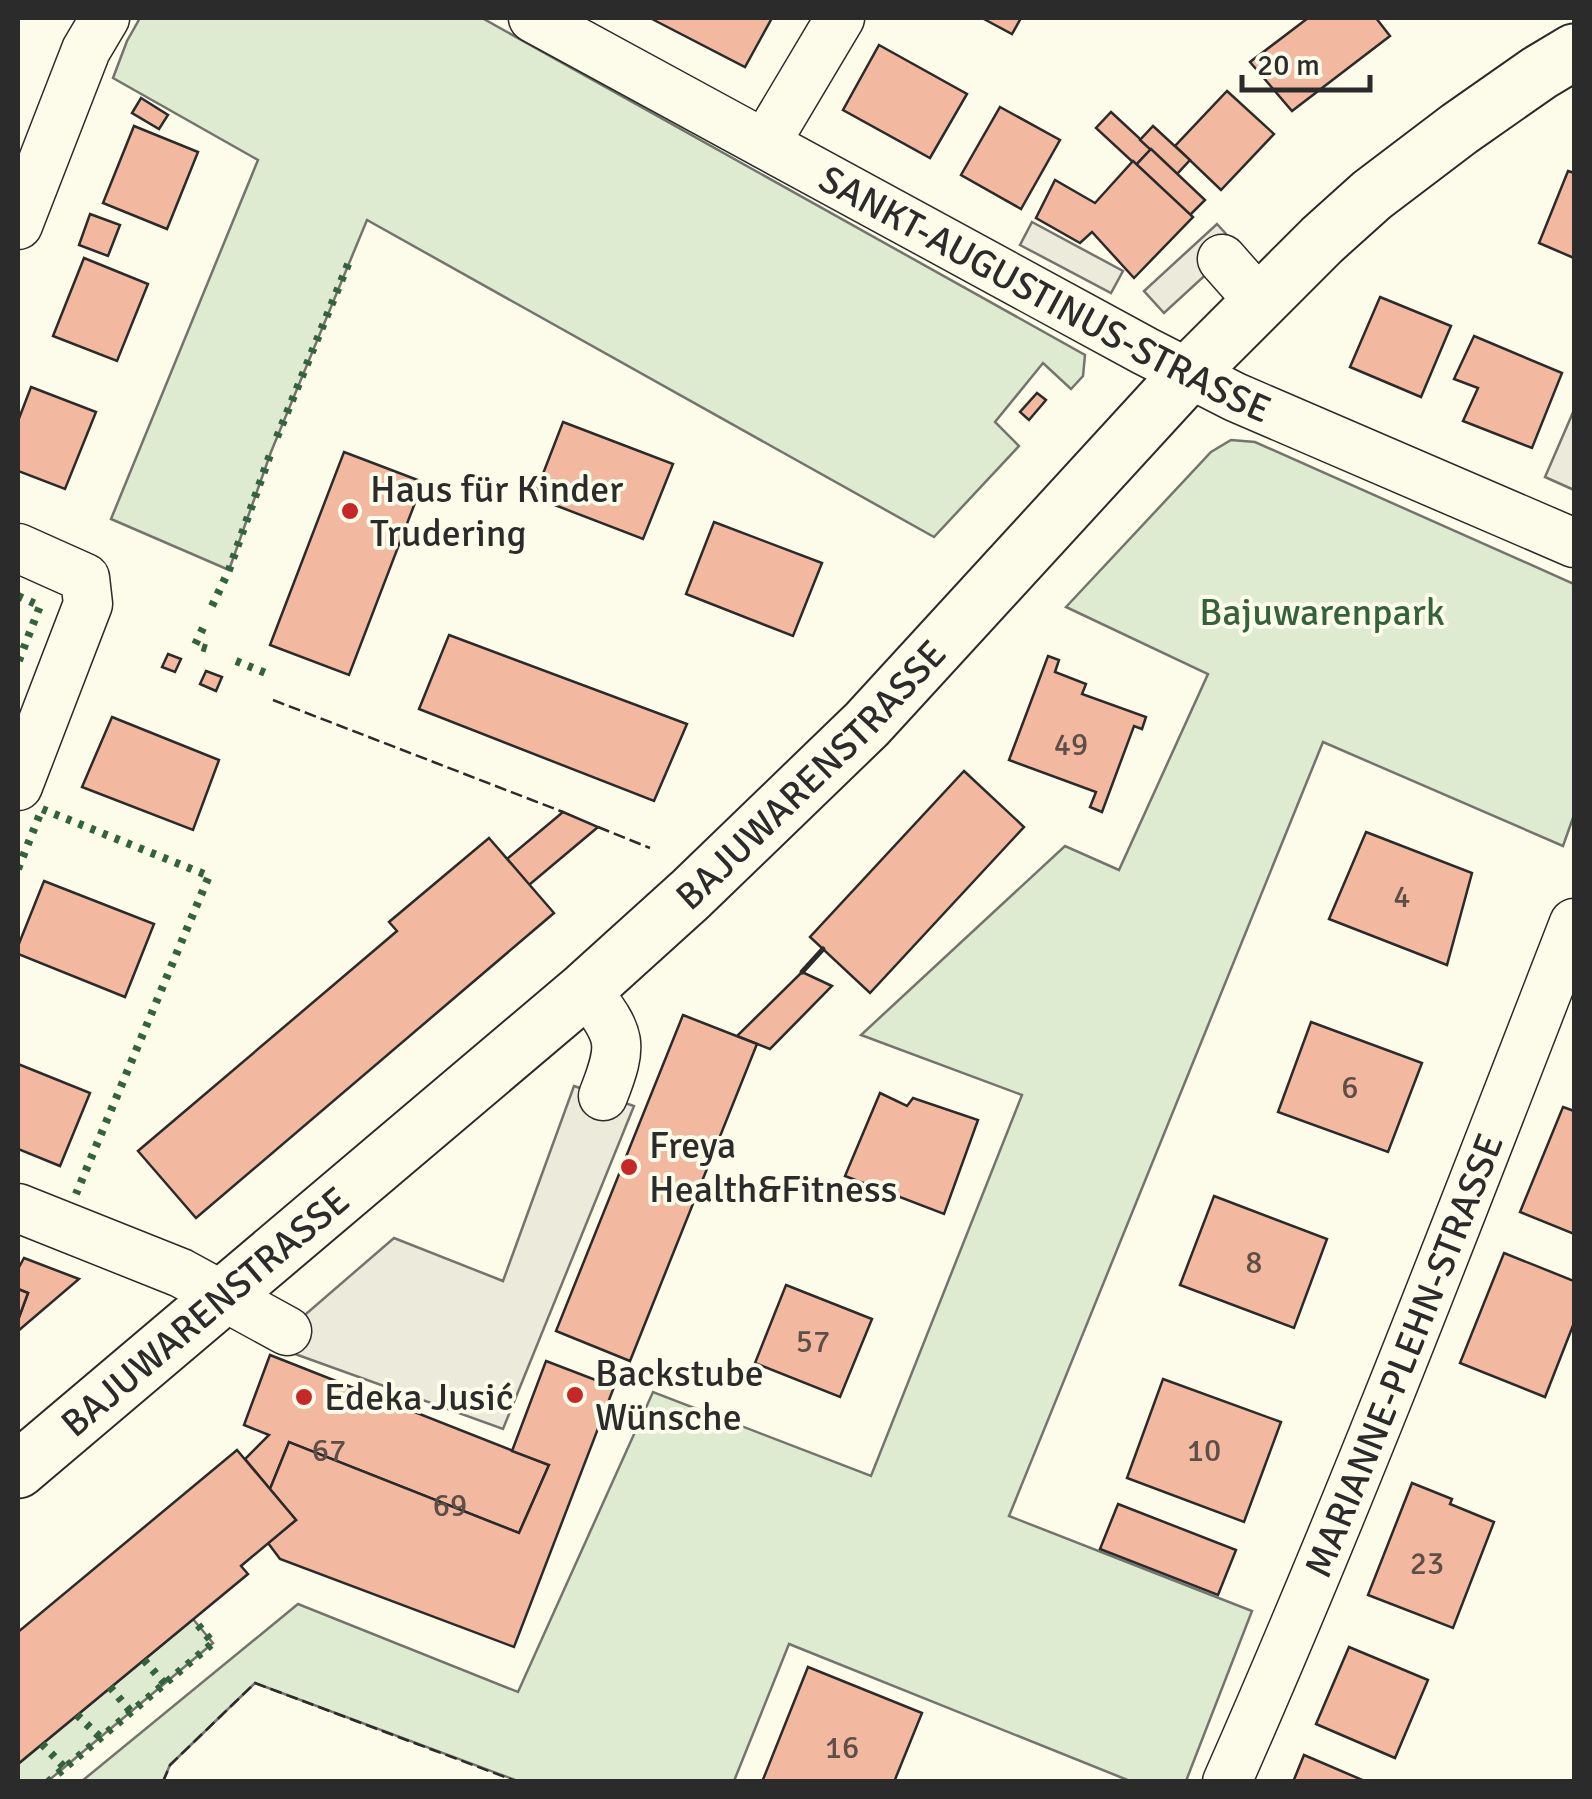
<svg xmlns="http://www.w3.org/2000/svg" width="1592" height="1799" viewBox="0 0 1592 1799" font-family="Signika,sans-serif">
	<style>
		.green { fill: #deebd1; stroke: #74746e; stroke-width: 2.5 }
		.parking { fill: #eceadb; stroke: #74746e; stroke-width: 2.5 }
		.building { fill: #f2b8a0; stroke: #2b2b2b; stroke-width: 2.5 }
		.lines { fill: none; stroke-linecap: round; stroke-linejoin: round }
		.minor-casing { stroke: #2b2b2b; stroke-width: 51 }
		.major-casing { stroke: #2b2b2b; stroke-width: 59 }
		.minor { stroke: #fdfbea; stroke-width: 48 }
		.major { stroke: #fdfbea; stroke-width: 55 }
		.hedge { stroke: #34623c; stroke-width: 8; stroke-dasharray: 5 8; stroke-linecap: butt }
		.fence { stroke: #2b2b2b; stroke-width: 2.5; stroke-dasharray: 12 5; stroke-linecap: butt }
		.wall { stroke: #2b2b2b; stroke-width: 5 }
		.poi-dot { fill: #c62828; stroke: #fdfbea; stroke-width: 4 }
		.labels { text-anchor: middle; stroke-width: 8; stroke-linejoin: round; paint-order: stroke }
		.number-label { font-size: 32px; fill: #5d4e48 }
		.street-label { font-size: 38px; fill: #2b2b2b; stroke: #fdfbea }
		.poi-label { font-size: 38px; fill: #2b2b2b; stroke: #fdfbea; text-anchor: start }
		.park-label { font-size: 38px; fill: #34623c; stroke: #fdfbea }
	</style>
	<rect width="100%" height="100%" fill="#fdfbea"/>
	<g class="green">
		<path d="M140,18h342l603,337 -2,21 -12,13 -28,-26 -48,59 24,24 -85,91 -567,-317 -96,232 -42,118 -118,-51 147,-359 -145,-82 14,-37z"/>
		<path d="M1231,440l24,2 319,142v231l-11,31 -240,-104 -314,774 243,95 -66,170h-56l-341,-137 -55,137h-216l-263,-98 -85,82 -7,16h-81l216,-177 220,88 135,-300 218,84 151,-381 -161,-60 204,-189 54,24 89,-196 -142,-67 145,-155z"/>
		<path d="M193,1619l20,24 -165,138 -30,1v-18z"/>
	</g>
	<g class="parking">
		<path d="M1032,222l91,49 -12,22 -91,-48z"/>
		<path d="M1217,224l20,22 -73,67 -20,-22z"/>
		<path d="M1574,410v80l-29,-13z"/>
		<path d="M574,1086l60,20 -131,323 -233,-84 124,-107 109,43z"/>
	</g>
	<g class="building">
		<path d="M650,18h122l-27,49z"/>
		<path d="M982,18h39l-9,16z"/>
		<path d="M1308,18h68l14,18 -98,75 -42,-49z"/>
		<path d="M879,45l88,49 -37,64 -87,-48z"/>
		<path d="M1227,91l47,43 -53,56 -46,-44z"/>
		<path d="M141,98l27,17 -9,14 -27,-16z"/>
		<path d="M1000,107l60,33 -39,69 -60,-34z"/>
		<path d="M1111,112l40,37 -15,16 -40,-37z"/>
		<path d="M134,126l64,26 -31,77 -64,-26z"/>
		<path d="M1153,126l37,34 -13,14 -37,-34z"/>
		<path d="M1151,149l54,51 -15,15 -54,-50z"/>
		<path d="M1133,161l60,56 -59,61 -42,-46 -12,11 -44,-25 19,-38 40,23z"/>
		<path d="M1568,171l6,2v85l-35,-15z"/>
		<path d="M90,214l30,11 -12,31 -29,-11z"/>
		<path d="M84,258l64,26 -31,77 -64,-25z"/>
		<path d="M1380,297l71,29 -30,71 -71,-30z"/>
		<path d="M1474,336l88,37 -30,75 -69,-27 15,-33 -24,-9z"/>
		<path d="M31,387l65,25 -31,77 -47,-18v-50z"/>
		<path d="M1037,393l9,7 -17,20 -9,-8z"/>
		<path d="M563,422l110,42 -30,75 -109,-42z"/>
		<path d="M344,452l79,30 -74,193 -79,-30z"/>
		<path d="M714,522l108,41 -29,73 -107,-42z"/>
		<path d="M449,635l238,89 -33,77 -235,-92z"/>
		<path d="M168,654l13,5 -6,13 -13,-5z"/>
		<path d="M1048,656l11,4 -4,12 31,12 -4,10 64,23 -4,12 -8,-3 -32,86 -12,-5 6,-15 -87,-32z"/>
		<path d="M206,671l16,6 -6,14 -16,-7z"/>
		<path d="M112,717l107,43 -26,70 -111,-43z"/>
		<path d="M964,771l60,56 -154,166 -60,-56z"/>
		<path d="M563,812l35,15 -69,58 -22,-26z"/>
		<path d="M1366,832l106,41 -25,92 -118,-46z"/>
		<path d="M489,838l65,75 -358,305 -58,-67 259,-220 -8,-9z"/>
		<path d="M44,881l110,43 -29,73 -107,-43v-8z"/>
		<path d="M802,972l30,14 -62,63 -33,-13z"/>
		<path d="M683,1015l74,29 -127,317 -74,-30z"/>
		<path d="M1311,1022l111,41 -34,89 -110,-40z"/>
		<path d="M18,1064l72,29 -30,73 -42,-17z"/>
		<path d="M880,1093l27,13 6,-8 65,22 -34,94 -99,-38z"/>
		<path d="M1563,1107l11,4v123l-54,-22z"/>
		<path d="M1214,1196l113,43 -33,89 -114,-43z"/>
		<path d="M1504,1253l70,28v42l-29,74 -85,-34z"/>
		<path d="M24,1258l55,21 -61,52v-11l10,-27 -10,-4v-20z"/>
		<path d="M786,1285l86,34 -32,78 -85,-34z"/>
		<path d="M18,1289l10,4 -10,27z"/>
		<path d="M270,1355l279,110 -30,68 -230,-91 -19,47 -25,-30 24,-24 -25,-10z"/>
		<path d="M546,1361l68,26 -100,260 -234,-88 -12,-16 28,-23 -26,-31 19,-47 230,91 30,-68 -37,-14z"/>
		<path d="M1163,1379l118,43 -37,100 -117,-44z"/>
		<path d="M237,1450l59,70 -55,46 7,8 -230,190v-132z"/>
		<path d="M1412,1483l40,16 -2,5 44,18 -41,106 -85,-33z"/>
		<path d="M1118,1504l118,46 -18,45 -118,-46z"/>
		<path d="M1349,1647l79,33 -33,78 -79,-34z"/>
		<path d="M808,1667l114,46 -28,69h-132z"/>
		<path d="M1304,1755l63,27h-74z"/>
	</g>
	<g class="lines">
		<defs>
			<g id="minor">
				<path id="s1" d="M533,18l612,333 90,46 339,146"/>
				<path d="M765,144l75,-126"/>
				<path d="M18,225l68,-175 19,-32"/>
				<path d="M1222,259l38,43"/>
				<path d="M18,548l67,30 3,26 -70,182"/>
				<path d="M586,989c34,47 39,51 17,107"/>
				<path d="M18,1208l163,65 106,58"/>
				<path id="s2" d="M1227,1782c125,-283 235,-571 347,-859"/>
			</g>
			<g id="major">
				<path id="s3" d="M18,1470l568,-481 105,-95 176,-170 322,-351 133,-133 50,-45 87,-66 80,-56 35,-21"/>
			</g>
		</defs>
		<use href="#minor" class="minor-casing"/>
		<use href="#major" class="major-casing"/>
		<use href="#minor" class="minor"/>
		<use href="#major" class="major"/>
		<g class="hedge">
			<path d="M277,437l72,-175"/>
			<path d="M18,596l22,10 -22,57"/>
			<path d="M212,606l17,-36 42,-118"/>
			<path d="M203,628l-8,17 19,6"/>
			<path d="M236,661l32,13"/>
			<path d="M18,869l24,-60 167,67 -133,318"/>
			<path d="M144,1660l21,24"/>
			<path d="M110,1687l21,25"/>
			<path d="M77,1715l24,23"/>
			<path d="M42,1744l23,24"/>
			<path d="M48,1782l165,-139 -20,-24"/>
		</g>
		<g class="fence">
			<path d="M273,700l290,112"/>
			<path d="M598,827l52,21"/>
			<path d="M163,1782l7,-17 85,-82 263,99"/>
		</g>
		<path class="wall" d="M802,972l21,-23"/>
	</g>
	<g class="poi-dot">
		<circle cx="350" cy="511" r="10"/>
		<circle cx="629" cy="1167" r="10"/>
		<circle cx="575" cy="1395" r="10"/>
		<circle cx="304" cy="1397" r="10"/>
	</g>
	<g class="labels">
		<g class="number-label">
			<text x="1071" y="755">49</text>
			<text x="1402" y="907">4</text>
			<text x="1350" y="1098">6</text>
			<text x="1254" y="1273">8</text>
			<text x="813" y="1352">57</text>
			<text x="329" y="1461">67</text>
			<text x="1204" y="1461">10</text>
			<text x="450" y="1516">69</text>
			<text x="1427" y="1574">23</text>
			<text x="842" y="1758">16</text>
		</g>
		<g class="street-label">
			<text dy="13" stroke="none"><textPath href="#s1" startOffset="582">SANKT-AUGUSTINUS-STRASSE</textPath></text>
			<text dy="13" stroke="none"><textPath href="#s3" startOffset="1055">BAJUWARENSTRASSE</textPath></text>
			<text dy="13" stroke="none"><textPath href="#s3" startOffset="245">BAJUWARENSTRASSE</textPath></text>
			<text dy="13" stroke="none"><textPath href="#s2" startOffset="462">MARIANNE-PLEHN-STRASSE</textPath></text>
		</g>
		<g class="poi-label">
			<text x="370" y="502">Haus für Kinder<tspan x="370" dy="44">Trudering</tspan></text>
			<text x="649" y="1158">Freya<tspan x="649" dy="44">Health&amp;Fitness</tspan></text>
			<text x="595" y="1386">Backstube<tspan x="595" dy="44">Wünsche</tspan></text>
			<text x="324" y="1410">Edeka Jusić</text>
		</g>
		<g class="park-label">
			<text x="1322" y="625">Bajuwarenpark</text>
		</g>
	</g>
	<rect width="1592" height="1799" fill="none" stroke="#2b2b2b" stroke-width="40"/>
	<path d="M1242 75v15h128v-15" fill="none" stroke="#2b2b2b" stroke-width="5"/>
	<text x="1257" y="75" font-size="30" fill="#2b2b2b" stroke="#fdfbea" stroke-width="8" paint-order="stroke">20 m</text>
</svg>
